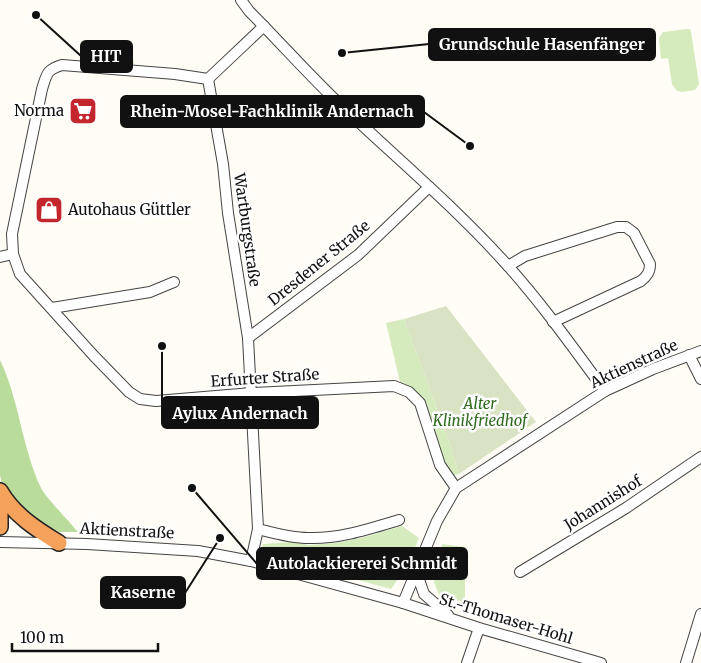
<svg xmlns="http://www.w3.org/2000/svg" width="701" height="663" viewBox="0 0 701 663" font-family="Merriweather,serif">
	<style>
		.green { fill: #d5ebbd }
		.forest { fill: #b9dc9c }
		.cemetery { fill: #d9e3c4 }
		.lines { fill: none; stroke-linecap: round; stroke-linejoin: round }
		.minor-casing { stroke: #444; stroke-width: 12 }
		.highway-casing { stroke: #222; stroke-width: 18 }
		.minor { stroke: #fff; stroke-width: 10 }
		.highway { stroke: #f5a25d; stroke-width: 15 }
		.labels { text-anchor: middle; stroke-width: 5; stroke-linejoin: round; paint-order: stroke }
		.poi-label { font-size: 15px; fill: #111; stroke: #fff; text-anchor: end }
		.street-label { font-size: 15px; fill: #111; stroke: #fff }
		.park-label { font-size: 15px; font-style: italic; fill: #2f6b1f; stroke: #fff }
		.leader { fill: none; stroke: #111; stroke-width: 2 }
		.callout-dot { fill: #111; stroke: #fff; stroke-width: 2 }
		.callout { fill: #111; stroke: #111; stroke-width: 2 }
		.callout-label { font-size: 16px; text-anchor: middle; font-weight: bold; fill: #fff }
	</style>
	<rect width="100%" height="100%" fill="#fffdf5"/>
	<g class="green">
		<path d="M687,29h3l1,3 8,52 -4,6 -13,2 -5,-1 -5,-7 -4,-26 -7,1 -2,-21 4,-6z"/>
		<path d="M82,55l51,3 1,6 -52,-3z"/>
		<path d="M404,319l43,117 12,38 -7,2 -9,-13 -20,-62 -22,-15 -15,-63z"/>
		<path d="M402,526l17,12 -11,26 -17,25 -130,-35 2,-10 29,-2 17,3 27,-2 25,-5z"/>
		<path d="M442,544l23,3v55l-25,-5 -6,-15z"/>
	</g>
	<path class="forest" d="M0,360c19,39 22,88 41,128 6,11 28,33 37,44h-18l-28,-12 -30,-36 -2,-9z"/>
	<path class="cemetery" d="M446,306l90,116 -77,52 -12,-38 -43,-117z"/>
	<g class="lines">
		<defs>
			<g id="minor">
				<path d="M241,0l8,11c33,33 64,69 98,100 54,51 111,99 161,155 35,39 66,83 97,125"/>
				<path d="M208,79l-33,-5 -113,-9c-16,5 -15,9 -20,24l-30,145 1,20 7,20 74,82 35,36 11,7 16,2 96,-8 142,-7 15,6 11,11 20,62 16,23"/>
				<path d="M208,79l15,85 5,49 20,125 10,191 -7,32"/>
				<path d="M208,79l56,-53"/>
				<path d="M0,257l13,-3"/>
				<path d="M508,266l17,-10 92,-29h9l8,6 16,31c0,8 -3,12 -9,17l-88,41"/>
				<path d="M52,308l98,-16 24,-10"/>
				<path d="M248,338l110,-83 71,-68"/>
				<path d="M689,355l12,24"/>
				<path d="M258,529c16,4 33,9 50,9 31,1 61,-9 91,-18"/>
				<path d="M0,542l87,2 111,7 53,10 152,42 76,25 122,35"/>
				<path d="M416,571l8,23 24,21"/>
				<path d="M520,572l106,-64 75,-51"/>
				<path d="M403,603l34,-82 19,-33 149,-97 48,-22 48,-18"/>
				<path d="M467,663l12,-35"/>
				<path d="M686,663l15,-49"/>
			</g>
			<g id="highway">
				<path d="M0,491c14,24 36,38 59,52"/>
				<path d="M0,511v16"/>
			</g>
		</defs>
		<use href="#minor" class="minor-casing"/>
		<use href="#highway" class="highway-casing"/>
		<use href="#minor" class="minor"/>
		<use href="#highway" class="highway"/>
	</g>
	<defs>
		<symbol id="supermarket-square" viewBox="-11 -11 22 22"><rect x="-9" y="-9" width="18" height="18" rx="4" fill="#c4262e" stroke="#fff"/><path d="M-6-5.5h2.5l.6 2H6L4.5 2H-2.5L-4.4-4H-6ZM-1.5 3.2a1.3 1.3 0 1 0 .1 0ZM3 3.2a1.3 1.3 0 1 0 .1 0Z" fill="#fff"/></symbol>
		<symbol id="shop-square" viewBox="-11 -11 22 22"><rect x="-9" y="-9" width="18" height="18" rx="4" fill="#c4262e" stroke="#fff"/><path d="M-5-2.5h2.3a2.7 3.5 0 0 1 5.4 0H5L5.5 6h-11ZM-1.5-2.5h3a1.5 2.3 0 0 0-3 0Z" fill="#fff"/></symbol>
	</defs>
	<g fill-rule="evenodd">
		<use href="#supermarket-square" x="67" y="95" width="32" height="32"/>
		<use href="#shop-square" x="33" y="194" width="32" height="32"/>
	</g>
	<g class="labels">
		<g class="poi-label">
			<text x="64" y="116">Norma</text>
			<text x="68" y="215" text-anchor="start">Autohaus Güttler</text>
		</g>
		<g class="street-label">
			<text transform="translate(247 230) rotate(82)" y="5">Wartburgstraße</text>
			<text transform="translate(319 263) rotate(-39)" y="5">Dresdener Straße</text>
			<text transform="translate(634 364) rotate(-25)" y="5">Aktienstraße</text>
			<text transform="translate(265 378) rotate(-4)" y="5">Erfurter Straße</text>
			<text transform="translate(603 503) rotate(-32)" y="5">Johannishof</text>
			<text transform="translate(127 531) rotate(3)" y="5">Aktienstraße</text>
			<text transform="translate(506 619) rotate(17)" y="5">St.-Thomaser-Hohl</text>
		</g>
		<g class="park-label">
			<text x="480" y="409">Alter<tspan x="480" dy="17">Klinikfriedhof</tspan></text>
		</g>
	</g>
	<path class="leader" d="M342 53L429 44M36 15L81 56M470 146L424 112M162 346L162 413M192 488L257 564M220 538L185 593"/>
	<g class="callout-dot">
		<circle cx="342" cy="53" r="5"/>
		<circle cx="36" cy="15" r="5"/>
		<circle cx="470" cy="146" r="5"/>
		<circle cx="162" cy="346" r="5"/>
		<circle cx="192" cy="488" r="5"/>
		<circle cx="220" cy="538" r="5"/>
	</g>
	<g class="callout">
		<rect x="429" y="29" width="226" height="31" rx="5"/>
		<rect x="81" y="41" width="51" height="31" rx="5"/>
		<rect x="121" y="96" width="303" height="31" rx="5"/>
		<rect x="162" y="397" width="156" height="31" rx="5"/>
		<rect x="257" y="548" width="210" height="31" rx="5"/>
		<rect x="101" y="577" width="84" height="31" rx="5"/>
	</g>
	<g class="callout-label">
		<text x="542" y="50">Grundschule Hasenfänger</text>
		<text x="106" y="62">HIT</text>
		<text x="272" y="117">Rhein-Mosel-Fachklinik Andernach</text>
		<text x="240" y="419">Aylux Andernach</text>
		<text x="362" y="569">Autolackiererei Schmidt</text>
		<text x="143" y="598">Kaserne</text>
	</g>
	<path d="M12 643v8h146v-8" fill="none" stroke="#111111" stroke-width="2.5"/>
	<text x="20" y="643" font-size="15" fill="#111111" stroke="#ffffff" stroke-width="4" paint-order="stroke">100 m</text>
</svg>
